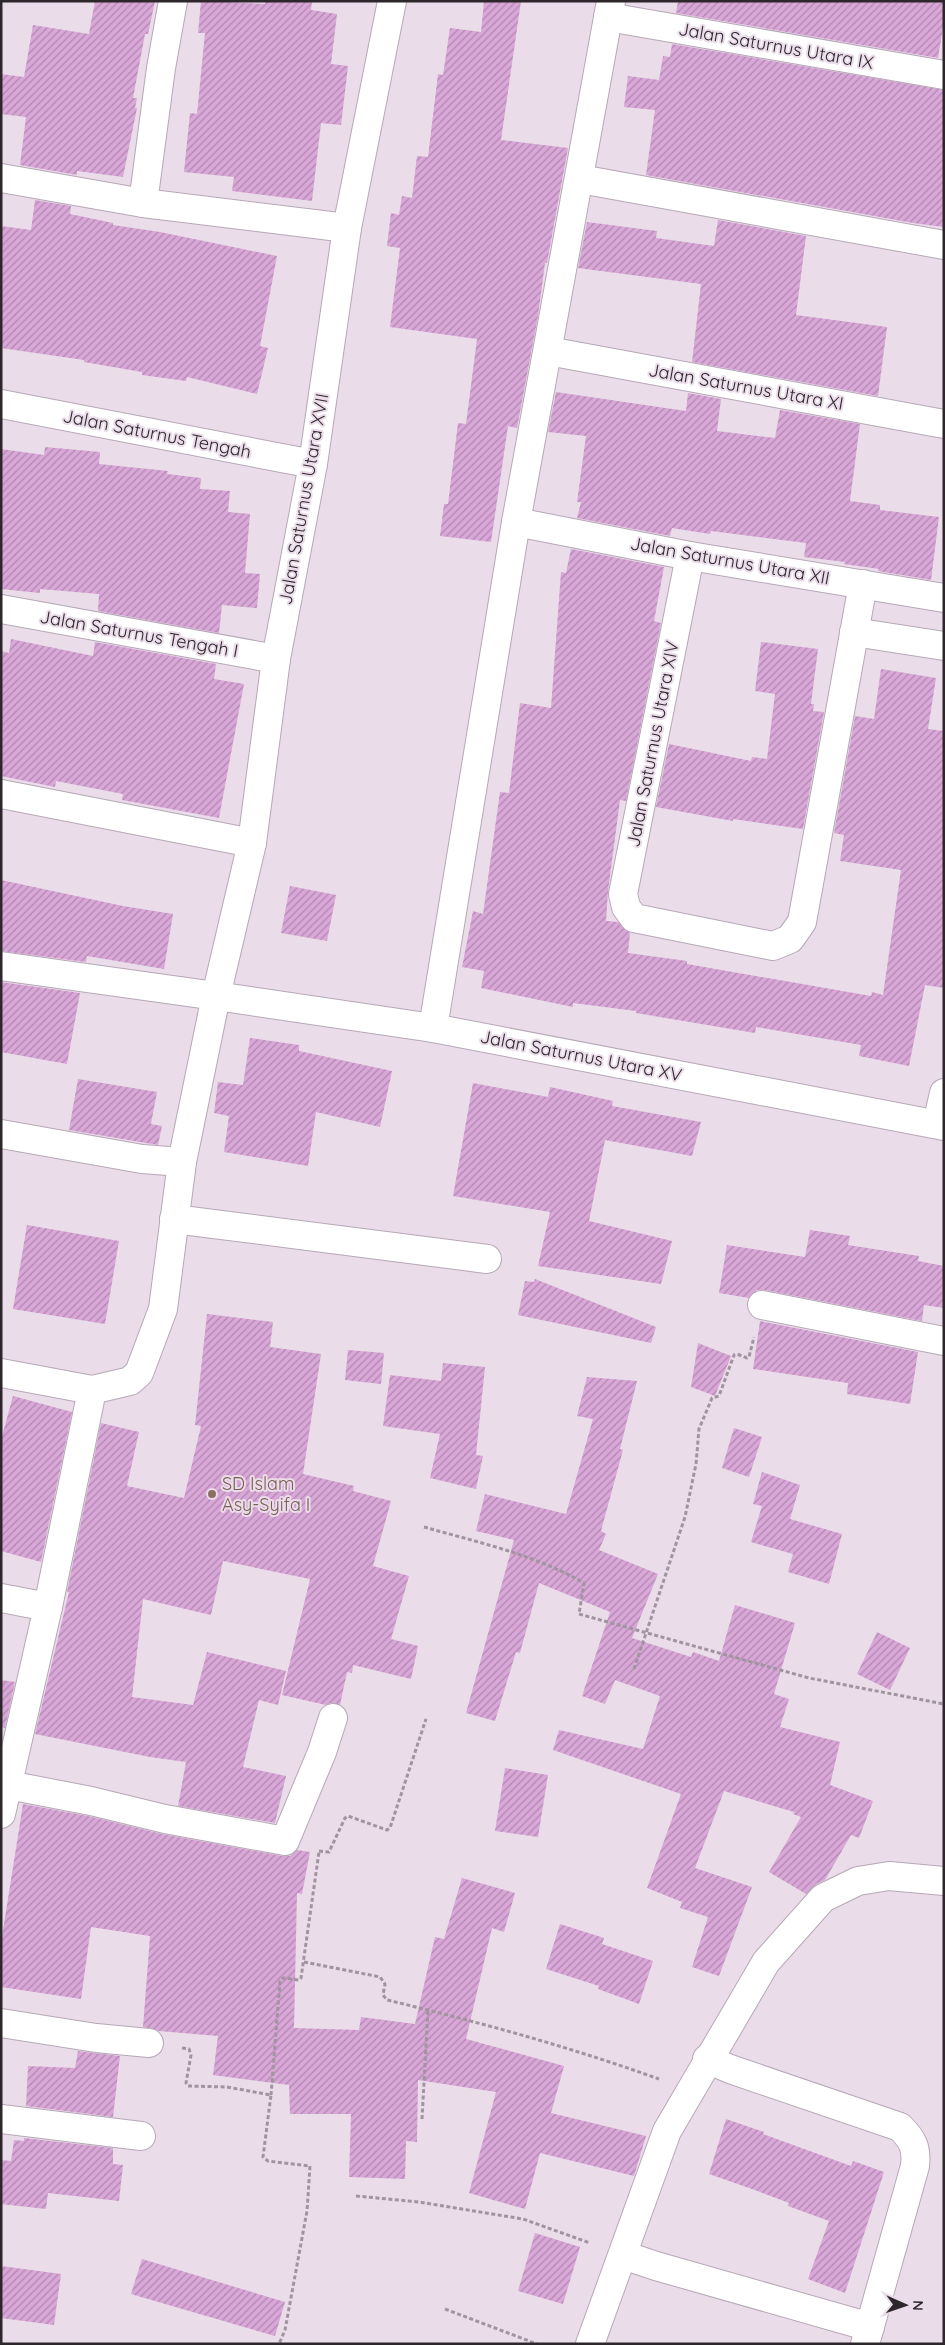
<svg xmlns="http://www.w3.org/2000/svg" width="945" height="2345" viewBox="0 0 945 2345" font-family="Quicksand,sans-serif">
	<style>
		.building { fill: url(#building-hatch) }
		.lines { fill: none; stroke-linecap: round; stroke-linejoin: round }
		.minor-casing { stroke: #b6a8b6; stroke-width: 30 }
		.tertiary-casing { stroke: #b6a8b6; stroke-width: 30 }
		.path { stroke: #a0949f; stroke-width: 3; stroke-dasharray: 4 2.5; stroke-linecap: butt }
		.minor { stroke: #fff; stroke-width: 28 }
		.tertiary { stroke: #fff; stroke-width: 28 }
		.education-dot { fill: #8d6e63; stroke: #ebdcea; stroke-width: 2 }
		.labels { text-anchor: middle; stroke-width: 4; stroke-linejoin: round; paint-order: stroke }
		.street-label { font-size: 18px; fill: #2d272c; stroke: #ebdcea }
		.education-label { font-size: 18px; fill: #785e54; stroke: #ebdcea; text-anchor: start }
	</style>
	<defs>
		<pattern id="building-hatch" width="6" height="6" patternUnits="userSpaceOnUse" patternTransform="scale(1.25)"><rect width="6" height="6" fill="#d9a7d8"/><path d="M-1 1l2-2M0 6l6-6M5 7l2-2" fill="none" stroke="#b088af"/></pattern>
	</defs>
	<rect width="100%" height="100%" fill="#ebdcea"/>
	<g class="building">
		<path d="M95,1h60l-7,33h-3l-12,64h4l-2,10h2l-14,69 -46,-6v4l-57,-10 6,-48 -25,-3v-40l23,3 9,-52 56,9z"/>
		<path d="M201,1l64,3v-3h47l-1,9 26,4 -6,50 17,2 -7,59 -20,-2 -9,78 -80,-10 2,-14 -50,-5 6,-59 7,1 8,-81h-7z"/>
		<path d="M484,1h37l-20,139 67,8 -21,115h-2l-7,53 -21,112 -9,-2 -17,116 -51,-6 4,-32h4l10,-81 8,1 11,-85 -87,-12 10,-79 -13,-2 4,-33 8,2 3,-19 10,2 5,-42 11,1 10,-83 5,1 7,-47 31,4z"/>
		<path d="M678,1h266v20l-6,37 -262,-45z"/>
		<path d="M672,44l272,46v137l-31,-4 -267,-48 9,-65 -31,-3 4,-31 31,4 4,-24 7,1z"/>
		<path d="M35,200l36,6 -1,8 43,9v2l47,7 117,24 -17,90 8,2 -11,46 -70,-17 -1,4 -44,-6v-3l-58,-10v-2l-83,-12v-122l30,4z"/>
		<path d="M718,220l88,16 -10,79 91,12 -9,69 -186,-34 9,-78 -123,-16 9,-46 70,9 -1,7 58,8z"/>
		<path d="M556,392l130,19 2,-18 33,6 -4,32 58,7 5,-28 80,14 -10,77 30,4v5l59,7 -8,63 -53,-9 1,-2 -35,-5 1,-2 -41,-5 2,-14 -95,-12 -1,3 -38,-6 -2,8 -93,-18 4,-16h-4l9,-66 -38,-4z"/>
		<path d="M45,447l55,5 -1,12 69,7 -1,3 34,4 -1,11 30,2 -2,21 22,2 -5,59 15,1 -3,34 -35,-3 -3,28 -121,-22 1,-17 -59,-5v4l-39,-4v-140l43,6z"/>
		<path d="M571,549l93,18 -10,54 7,2 -35,178 -6,-1 -12,91 -2,30 12,1 12,11 -2,20 59,8v3l184,32 1,-4 11,3 18,-125 -61,-9 4,-26 -10,-2 21,-117 19,3 7,-50 55,9 -8,51 16,2v257l-19,-3 -16,81 -50,-10 2,-11 -105,-18 -1,6 -119,-20v-2l-63,-8v4l-92,-19 3,-17 -22,-4 11,-56 10,3 17,-122 9,1 11,-90 31,5 10,-136 5,1z"/>
		<path d="M11,639l82,17 2,-14 121,22 -2,15 30,5 -25,134 -97,-18 1,-6 -67,-13 -1,6 -54,-11v-125l8,2z"/>
		<path d="M761,642l57,7 -7,55h3l-1,7 11,1 -21,117 -70,-10v2l-77,-14 13,-63 82,17 1,-4 15,2 8,-65 -20,-3z"/>
		<path d="M1,880l122,26 50,8 -9,55 -77,-13 -1,6 -85,-11z"/>
		<path d="M290,886l46,9 -9,46 -46,-8z"/>
		<path d="M1,982l79,11 -13,71 -66,-12z"/>
		<path d="M250,1038l49,7v6l93,20 -12,56 -64,-15 -8,54 -84,-14 5,-36 -15,-3 4,-31 25,3z"/>
		<path d="M78,1079l79,13 -6,32 11,2 -4,19 -89,-15z"/>
		<path d="M473,1083l75,14 2,-10 63,14 -1,5 89,16 -9,34 -87,-16 -16,81 83,20 -11,43 -123,-18 12,-54 -97,-16z"/>
		<path d="M27,1225l92,16 -14,83 -92,-15z"/>
		<path d="M810,1230l40,6 -2,9 71,11 -1,5 26,5v42l-20,-3 -2,16 -157,-31h-8l-8,8 -30,-5 8,-48 78,12z"/>
		<path d="M535,1279l121,48 -5,16 -133,-28 7,-34 9,1z"/>
		<path d="M207,1314l66,8 -3,25 51,7 -18,120 51,12 -1,5 38,10 -18,65 36,10 -18,63 27,7 -7,33 -58,-14 -1,8 -5,-1 -7,33 -10,-2 -4,2 -44,-10 28,-116 -87,-18 -12,54 -68,-16 -11,98 61,8 14,-53 79,19 -8,34 -19,-5 -16,67 43,9 -11,47 -97,-17 8,-44 -36,-5 -115,-23 34,-142h-2l34,-169 38,9 -12,54 57,12 17,-72 -6,-1z"/>
		<path d="M760,1321l158,31 -8,52 -63,-10 1,-11 -95,-14z"/>
		<path d="M698,1343l33,13 -16,40 -24,-9z"/>
		<path d="M348,1350l36,3 -3,31 -36,-4z"/>
		<path d="M443,1363l42,4 -9,88 7,1 -7,33 -46,-11 10,-44 -57,-8 7,-51 51,6z"/>
		<path d="M587,1377l50,4 -17,68 3,1 -22,81 5,3 -7,16 59,24 -26,64 59,19 2,-5 26,9 16,-56 60,18 -21,71 15,5 -9,28 60,15 -10,43 43,16 -14,37 -8,-3 -26,45 -9,4 -10,10 -37,-22 32,-55 -8,-3 1,-2 -70,-21 -29,77 57,19 -33,89 -27,-9 16,-50 -28,-9 2,-6 -35,-14 34,-94 -128,-44 6,-20 84,19 17,-53 -45,-16 -10,24 -23,-8 28,-84 -71,-29 -19,70 -4,-1 -21,69 -29,-8 48,-173 -38,-9 9,-37 81,20 27,-95 -16,-3z"/>
		<path d="M13,1396l59,16 -31,150 -40,-11v-111z"/>
		<path d="M734,1428l28,9 -13,40 -27,-9z"/>
		<path d="M762,1472l38,13 -10,34 52,15 -13,50 -41,-12 5,-18 -42,-12 11,-36 -9,-2z"/>
		<path d="M877,1632l33,16 -20,42 -33,-16z"/>
		<path d="M1,1680l14,2 -10,46 -4,-1z"/>
		<path d="M505,1768l43,7 -10,62 -43,-6z"/>
		<path d="M23,1804l65,12 74,18 120,22h8l7,-6 13,2 -8,42 -5,-1 -3,135 65,2 2,-13 54,7 20,-87 9,2 18,-61 53,15 -11,39 -12,-4 -26,111 98,27 -13,47 95,23 -12,40 -94,-23 -15,56 -56,-16 27,-101 -78,-12 -1,62 -11,-1 -1,38 -56,-2 2,-63h-61l-1,-29 -76,-10 5,-39 -59,-5 -16,-4 7,-91 -59,-9 -10,72 -80,-12v-44z"/>
		<path d="M560,1924l44,14 -2,6 51,17 -14,43 -41,-15 1,-3 -53,-17z"/>
		<path d="M78,2051l42,5 -7,61 -87,-11 2,-40 47,2z"/>
		<path d="M726,2119l38,13 -1,2 88,32 2,-5 31,11 -39,121 -37,-14 21,-58 -41,-15 1,-3 -37,-14 -43,-15z"/>
		<path d="M24,2138l89,10v16l10,1 -4,36 -71,-8 -2,16 -45,-5v-44l10,1 3,-21 10,1z"/>
		<path d="M535,2233l45,14 -17,57 -45,-13z"/>
		<path d="M142,2259l143,43 -10,34 -144,-42z"/>
		<path d="M1,2266l60,8 -7,51 -53,-7z"/>
	</g>
	<g class="lines">
		<defs>
			<g id="minor">
				<path d="M608,17l336,58"/>
				<path d="M1,178l142,25 204,25"/>
				<path d="M580,179l364,66"/>
				<path d="M143,203l18,-135 12,-67"/>
				<path d="M548,351l396,73"/>
				<path d="M313,464l34,-236 45,-227"/>
				<path d="M516,522l174,34 254,42"/>
				<path d="M690,556l-67,338 3,13 8,11 139,28 17,-7 12,-17 61,-338"/>
				<path d="M1,609l275,50"/>
				<path d="M854,632l90,14"/>
				<path d="M1,794l251,49"/>
				<path d="M1,966l215,30 -34,166 -19,147 -24,64 -9,8 -38,9 -91,-17"/>
				<path d="M433,1028l83,-506 95,-521"/>
				<path d="M937,1124l7,-31"/>
				<path d="M1,1134l141,25 40,3"/>
				<path d="M174,1219l313,40"/>
				<path d="M762,1305l182,36"/>
				<path d="M1,1598l47,9"/>
				<path d="M8,1785l83,16 74,18 120,22 37,-89 11,-34"/>
				<path d="M1,1814l47,-207 44,-217"/>
				<path d="M1,2023l95,15 53,5"/>
				<path d="M707,2059l23,10 170,58c13,13 17,21 15,39l-50,178"/>
				<path d="M1,2119l140,17"/>
				<path d="M623,2255l33,11 214,61"/>
				<path d="M590,2344l77,-213 99,-169 57,-64 35,-17 31,-5 55,5"/>
			</g>
			<path id="tertiary" d="M1,404l312,60 -37,195 -24,184 -36,153 217,32 511,98"/>
		</defs>
		<use href="#minor" class="minor-casing"/>
		<use href="#tertiary" class="tertiary-casing"/>
		<g class="path">
			<path d="M424,1527c53,15 112,28 160,56l-5,31 230,64 135,26"/>
			<path d="M634,1669l51,-152 11,-53 3,-35 13,-31 7,-2 15,-41 3,-1 10,4 2,-1 5,-20"/>
			<path d="M319,1851l10,1 16,-34 3,-2 39,14 3,-2 36,-109"/>
			<path d="M304,1962l76,15 5,7 -2,11 4,5c92,22 183,47 272,79"/>
			<path d="M182,2048l7,1 2,6 -5,28 2,3 39,1 44,8 -8,62 5,4 42,5 -3,45 -22,119 -6,14"/>
			<path d="M271,2095l9,-114 3,-3 16,2 2,-2 18,-126"/>
			<path d="M422,2119l6,-109"/>
			<path d="M356,2196l63,6 104,17 67,24"/>
			<path d="M445,2309l92,35"/>
		</g>
		<use href="#minor" class="minor"/>
		<use href="#tertiary" class="tertiary"/>
	</g>
	<circle class="education-dot" cx="212" cy="1494" r="5"/>
	<g class="labels">
		<g class="street-label">
			<text transform="translate(776 46) rotate(10)" y="6">Jalan Saturnus Utara IX</text>
			<text transform="translate(746 387) rotate(10)" y="6">Jalan Saturnus Utara XI</text>
			<text transform="translate(157 434) rotate(11)" y="6">Jalan Saturnus Tengah</text>
			<text transform="translate(304 499) rotate(-80)" y="6">Jalan Saturnus Utara XVII</text>
			<text transform="translate(730 561) rotate(10)" y="6">Jalan Saturnus Utara XII</text>
			<text transform="translate(139 634) rotate(10)" y="6">Jalan Saturnus Tengah I</text>
			<text transform="translate(653 744) rotate(-79)" y="6">Jalan Saturnus Utara XIV</text>
			<text transform="translate(581 1056) rotate(11)" y="6">Jalan Saturnus Utara XV</text>
		</g>
		<g class="education-label">
			<text x="222" y="1490">SD Islam<tspan x="222" dy="21">Asy-Syifa I</tspan></text>
		</g>
	</g>
	<rect width="945" height="2345" fill="none" stroke="#2d272c" stroke-width="5"/>
	<g transform="translate(905 2305) rotate(92)" stroke="#ebdcea" stroke-width="4" paint-order="stroke">
	<path d="M0-4L9 19L0 12L-9 19Z" fill="#2d272c"/>
	<text y="-8" font-size="14" font-weight="bold" text-anchor="middle" fill="#2d272c">N</text>
	</g>
</svg>
